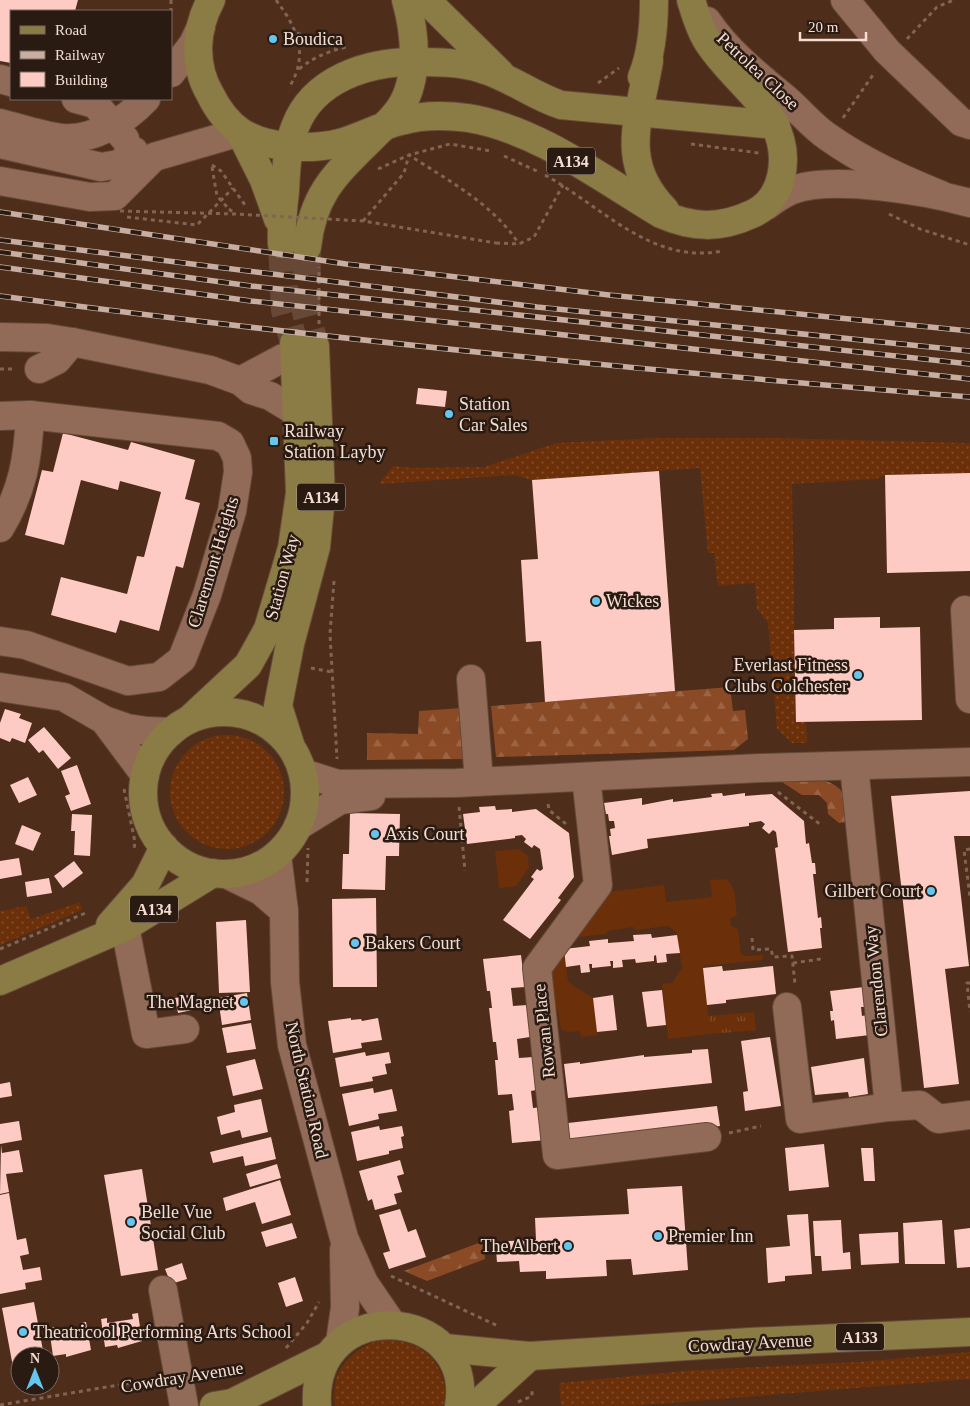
<svg xmlns="http://www.w3.org/2000/svg" width="970" height="1406" viewBox="0 0 970 1406" font-family="'Times New Roman',serif">
	<style>
		.grass { fill: url(#grass-dots) }
		.forest { fill: url(#forest-firs) }
		.park { fill: url(#park-tufts) }
		.garden { fill: #6b3009 }
		.building { fill: #fdcbc4 }
		.lines { fill: none; stroke-linecap: round; stroke-linejoin: round }
		.major-tunnel { stroke: #674837; stroke-width: 28; stroke-dasharray: 28 14; stroke-linecap: butt }
		.minor-casing { stroke: #654939; stroke-width: 30 }
		.major-casing { stroke: #654939; stroke-width: 30 }
		.path { stroke: #816454; stroke-width: 3; stroke-dasharray: 4 4; stroke-linecap: butt }
		.minor { stroke: #926b58; stroke-width: 28 }
		.major { stroke: #8b7b44; stroke-width: 28 }
		.rail-casing { stroke: #c7aea1; stroke-width: 5.5 }
		.rail { stroke: #291a12; stroke-width: 4; stroke-dasharray: 11; stroke-linecap: butt }
		.path-bridge { stroke: #816454; stroke-width: 3; stroke-dasharray: 4 4; stroke-linecap: butt }
		.poi-dot { fill: #64c5ee; stroke: #291a12; stroke-width: 2 }
		.labels { text-anchor: middle; stroke-width: 5; stroke-linejoin: round; paint-order: stroke }
		.shield { fill: #291a12; stroke: #b7a399; stroke-width: 1 }
		.shield-label { font-size: 16px; font-weight: bold; fill: #f4ded3 }
		.poi-label { font-size: 18px; fill: #f4ded3; stroke: #291a12; text-anchor: start }
		.street-label { font-size: 18px; fill: #f4ded3; stroke: #291a12 }
	</style>
	<defs>
		<pattern id="grass-dots" width="8" height="8" patternUnits="userSpaceOnUse" patternTransform="scale(1.25)"><rect width="8" height="8" fill="#6b3009"/><path d="M2 2h.1M6 6h.1" fill="none" stroke="#814e2c" stroke-width="1.8" stroke-linecap="round"/></pattern>
		<pattern id="forest-firs" width="22" height="20" patternUnits="userSpaceOnUse" patternTransform="scale(1.25)"><rect width="22" height="20" fill="#8b4a26"/><path d="M5 1l3.5 6h-7zM16 11l3.5 6h-7z" fill="#9c6445"/></pattern>
		<pattern id="park-tufts" width="24" height="20" patternUnits="userSpaceOnUse" patternTransform="scale(1.25)"><rect width="24" height="20" fill="#6b3009"/><path d="M3 7l-1-3M5 7V3M7 7l1-3M15 17l-1-3M17 17v-4M19 17l1-3" fill="none" stroke="#814e2c"/></pattern>
	</defs>
	<rect width="100%" height="100%" fill="#4e2d1b"/>
	<g class="grass">
		<path d="M657,438h119l194,5v30l-85,2 -9,4 -84,5 4,238h10l1,21h-15l-15,-14 -9,-106 -11,-14 -2,-26 -37,3 -4,-33h-6l-8,-85 -168,12 -18,-5 -135,9 14,-18 18,2 73,-1 72,-24z"/>
		<circle cx="227" cy="792" r="57"/>
		<path d="M80,902l2,8 -82,35v-34l26,-5 5,13z"/>
		<path d="M379,1340c44,-2 68,21 67,66h-111c-5,-35 13,-54 44,-66z"/>
		<path d="M970,1352v27l-339,27h-70l-2,-23 136,-13 164,-8z"/>
	</g>
	<g class="forest">
		<path d="M730,687l3,24 12,-1 3,29 -14,11 -238,7 -5,-51z"/>
		<path d="M462,708l2,51 -97,1v-27l51,1 1,-23z"/>
		<path d="M826,781c22,8 19,20 23,41l-10,1 -11,-9 -1,-11 -8,-8h-17l-20,-13z"/>
		<path d="M484,1241l1,18 -58,22 -23,-10z"/>
	</g>
	<path class="park" d="M754,1012l2,18 -46,4 -2,-18z"/>
	<g class="garden">
		<path d="M519,849l9,7 1,12 -13,18 -17,2 -4,-37z"/>
		<path d="M725,879c12,6 10,24 12,36l-7,4 1,7 7,3 3,25 5,2 17,-1v5l-60,6 7,68 -42,5 -6,-55 10,-1 10,-15 -6,-37 -9,-5 -31,4 -3,-3 -25,4 -2,3 -35,4 -7,11 4,33 25,16 4,37 -16,2 -1,-6 -12,1 -7,-3 -4,-21 -7,1 -3,-43 53,-70 7,-4 57,-7 2,17 46,-5 -2,-17z"/>
	</g>
	<g class="building">
		<path d="M0,0h78l-3,11h-64v52l-11,-2z"/>
		<path d="M418,388l29,3 -2,16 -29,-3z"/>
		<path d="M63,433l65,17 3,-8 64,18 -10,39 15,4 -17,65 -7,-2 -17,65 -39,-11 -4,13 -65,-18 10,-38 66,17 10,-38 7,1 17,-65 -41,-11 -2,9 -37,-10 -17,65 -39,-10 17,-65 11,2z"/>
		<path d="M659,471l16,220 -130,11 -4,-61 -15,1 -5,-82 17,-1 -6,-79z"/>
		<path d="M970,473v98l-83,2 -2,-98z"/>
		<path d="M880,617v11l40,-1 2,93 -126,2 -2,-92 40,-1v-11z"/>
		<path d="M5,709l16,5 -2,4 13,5 -7,20 -13,-5 -2,4 -10,-4v-15z"/>
		<path d="M44,727l27,31 -13,11 -15,-19 -4,3 -11,-13z"/>
		<path d="M77,765l14,39 -20,7 -6,-15 5,-2 -9,-23z"/>
		<path d="M28,777l9,18 -18,8 -9,-18z"/>
		<path d="M970,791v45h-16l15,130 -24,3 14,115 -35,4 -33,-292z"/>
		<path d="M722,793l1,3 22,-3v3l27,-2 32,27 2,23 3,-1 3,20h3l1,11h-3l5,44 3,-1 1,11h-2l2,20 -34,4 -13,-104 3,-1 -2,-15 -3,-2 -4,4 -7,-6 3,-4 -4,-3 -12,2v3l-102,13 1,9 -36,7 -3,-19h2l-1,-7 5,-1 -1,-7h-5l-1,-7h-2l-2,-11 38,-5v7l31,-6v3l39,-5 -1,-3z"/>
		<path d="M495,806l1,4 16,-1v3l24,-3 33,24 5,44 -16,21 3,2 -31,39 -27,-19 31,-41 -3,-2 6,-8 3,2 3,-2 -3,-20 -6,-4 -2,3 -8,-6 2,-3 -4,-4 -7,1v2l-48,6 -4,-30 17,-2 -1,-5z"/>
		<path d="M350,813l50,1 -1,42h-13l-1,34 -43,-1 1,-35h6z"/>
		<path d="M72,814l20,1 -2,41 -16,-1 1,-24h-4z"/>
		<path d="M22,825l19,8 -8,18 -18,-7z"/>
		<path d="M19,858l3,17 -22,4v-18z"/>
		<path d="M74,861l9,12 -20,15 -9,-12z"/>
		<path d="M49,878l3,15 -25,4 -2,-15z"/>
		<path d="M376,898l1,89h-44l-1,-88z"/>
		<path d="M246,920l4,72 -31,1 -3,-71z"/>
		<path d="M651,934l1,4 25,-3 3,18 -14,1 1,8 -10,1 -1,-8 -2,1v5l-18,2 -1,-4 -13,1 1,7 -10,1v-7h-3l1,5 -19,2v-4h-3l1,8 -9,1 -1,-8 -14,2 -2,-18 26,-3 -1,-5 19,-2v4l26,-2 -1,-6z"/>
		<path d="M521,955l4,32 -14,1 2,18 14,-1 3,32 -13,2 2,19 14,-1 3,33 -5,1 2,17 10,-1 3,33 -34,3 -3,-32 5,-1 -2,-16 -14,1 -3,-35h3l-2,-18h-3l-4,-34h3l-2,-17h-3l-4,-32z"/>
		<path d="M722,966l1,5 50,-5 3,28 -50,6v3l-19,2 -4,-37z"/>
		<path d="M864,987l2,20h-5l1,9 5,-1 3,20 -34,4 -2,-19 -3,1 -1,-10h3l-3,-20z"/>
		<path d="M662,990l4,35 -19,2 -5,-35z"/>
		<path d="M247,993l4,27 -29,5 -4,-27z"/>
		<path d="M194,994l3,15 -19,4 -3,-15z"/>
		<path d="M613,995l4,35 -20,2 -4,-34z"/>
		<path d="M351,1018v2l10,-1 1,2 16,-3 4,22 -21,3 1,5 -29,5 -5,-32z"/>
		<path d="M251,1023l5,26 -29,4 -5,-25z"/>
		<path d="M770,1037l11,69 -36,5 -2,-19 5,-1 -7,-50z"/>
		<path d="M708,1049l4,34 -144,15 -4,-34 16,-2v2l64,-9v2l48,-4v-3z"/>
		<path d="M365,1052l1,4 23,-4 2,11 -6,1 2,10 -15,3 1,4 -33,6 -5,-29z"/>
		<path d="M864,1058l4,36 -19,3 -1,-5 -33,3 -4,-28z"/>
		<path d="M255,1059l8,30 -30,7 -7,-30z"/>
		<path d="M10,1082l2,14 -12,2v-14z"/>
		<path d="M373,1088l1,5 18,-4 5,22 -19,3 1,5 -30,7 -7,-32z"/>
		<path d="M261,1099l7,33 -26,6 -2,-8 -19,5 -4,-18 18,-5 -1,-7z"/>
		<path d="M717,1106l3,20 -150,17 -2,-20z"/>
		<path d="M19,1121l3,19 -22,4v-20z"/>
		<path d="M379,1126l1,4 22,-4 2,10 -3,1 2,11 -14,3v3l-32,7 -6,-29z"/>
		<path d="M271,1137l5,22 -31,7 -2,-10 -30,7 -3,-11z"/>
		<path d="M824,1144l5,43 -40,4 -4,-43z"/>
		<path d="M1,1145l1,8 17,-3 4,22 -17,2 3,18 -9,2z"/>
		<path d="M861,1148h12l2,33h-11z"/>
		<path d="M400,1160l4,14 -7,2 5,16 -8,2 3,10 -22,6 -3,-11 -4,2 -9,-30z"/>
		<path d="M277,1164l4,14 -31,9 -4,-13z"/>
		<path d="M142,1169l16,101 -37,6 -17,-101z"/>
		<path d="M280,1180l11,35 -29,9 -7,-22 -29,9 -3,-13z"/>
		<path d="M682,1186l6,84 -55,5 -2,-16 -25,1 1,16 -61,3v-8l-26,1 -1,-11 -22,1 -1,-12h4l9,-9 27,-1 -1,-22 94,-4 -2,-25z"/>
		<path d="M9,1193l8,47 9,-2 3,16 -9,2 3,14 17,-3 2,13 -17,3 1,6 -26,5v-99z"/>
		<path d="M400,1209l8,23 8,-3 10,28 -37,12 -6,-16 7,-2 -11,-36z"/>
		<path d="M808,1214l4,60 -27,2v5l-17,2 -2,-35 24,-2 -3,-31z"/>
		<path d="M841,1220l2,33 7,-1 1,17 -29,2 -1,-15h-6l-2,-35z"/>
		<path d="M942,1220l3,44h-40l-2,-41z"/>
		<path d="M292,1223l5,15 -31,9 -5,-15z"/>
		<path d="M970,1228v39l-13,1 -3,-38z"/>
		<path d="M898,1232l1,31 -38,2 -2,-31z"/>
		<path d="M182,1263l5,16 -16,5 -6,-15z"/>
		<path d="M295,1277l8,24 -17,6 -8,-24z"/>
		<path d="M34,1302l10,54h-24v10l-7,1 -11,-59z"/>
		<path d="M138,1313l4,28 -24,7 -1,-3 -12,2 -4,-28 6,-1v5l26,-4 -1,-5z"/>
		<path d="M86,1322l5,28 -25,7v-3l-13,2 -4,-28 6,-1 1,4 25,-3v-5z"/>
	</g>
	<g class="lines">
		<g class="major-tunnel">
			<path d="M282,244l3,66 9,33"/>
			<path d="M307,247l-1,65 9,34"/>
		</g>
		<defs>
			<g id="minor">
				<path d="M845,0l42,51 74,71 9,3"/>
				<path d="M707,21c21,31 50,54 79,78 14,12 27,28 42,38 35,25 74,42 113,58"/>
				<path d="M171,73l22,-29 8,-17"/>
				<path d="M0,79l11,3"/>
				<path d="M76,99l19,5 30,35"/>
				<path d="M0,123c20,5 40,12 61,15 32,3 64,-17 85,-39"/>
				<path d="M0,144l101,23 18,-3 15,-13"/>
				<path d="M0,181l90,16 25,-1 39,-39 86,-25"/>
				<path d="M766,206c8,-6 17,-12 26,-16 42,-15 134,1 178,13"/>
				<path d="M0,337l47,1 25,4 138,28 30,11 11,9 19,6 28,17"/>
				<path d="M39,369l18,-9 15,-18"/>
				<path d="M240,381l43,-23 12,-2"/>
				<path d="M0,416l30,-1 188,21 12,7 7,15 1,14 -6,39 -25,84 -25,64 -23,18 -31,4 -102,-36 -26,-4"/>
				<path d="M0,528c23,-38 28,-70 30,-113"/>
				<path d="M965,610l5,89"/>
				<path d="M471,679l8,102"/>
				<path d="M0,687l64,10 40,23 23,8 20,3 24,1"/>
				<path d="M104,720l41,55"/>
				<path d="M303,773l35,11 118,-1 304,-15 210,-6"/>
				<path d="M586,777l12,108 -61,83 20,187 150,-18"/>
				<path d="M298,826l42,-26 31,-4"/>
				<path d="M277,855l7,56 1,71 7,63 52,193 20,45 28,41"/>
				<path d="M226,874l35,17 23,20"/>
				<path d="M125,927l21,107 39,-5"/>
				<path d="M787,1007l13,112 89,-12 -35,-341"/>
				<path d="M889,1107l31,-2 18,14 32,-4"/>
				<path d="M163,1290l21,116"/>
				<path d="M340,1342l5,-34 -1,-58"/>
			</g>
			<g id="major">
				<path d="M211,0c-16,29 -18,65 -1,94 7,14 17,29 31,38 27,17 69,18 99,11 21,-6 40,-17 61,-22 21,-6 45,-6 67,-3 69,11 134,61 193,96 32,14 59,15 91,0 16,-7 25,-20 29,-37 14,-63 -47,-91 -75,-138 -7,-12 -11,-26 -15,-39"/>
				<path d="M426,0l74,73"/>
				<path d="M649,61c-10,59 -31,101 16,149"/>
				<path d="M642,77c10,-24 12,-51 12,-77"/>
				<path d="M240,132l24,48 14,39"/>
				<path d="M282,244c-1,-18 1,-36 3,-53 1,-21 2,-44 10,-64 18,-48 72,-65 119,-65 22,0 46,0 68,7 28,8 51,27 79,36l215,20"/>
				<path d="M307,247c6,-55 30,-74 67,-111 9,-9 19,-17 26,-28 20,-30 15,-76 6,-108"/>
				<circle cx="224" cy="793" r="81"/>
				<path d="M190,719l58,-54 20,-36 24,-81 8,-55 -6,-150"/>
				<path d="M290,744l-12,-38 12,-62 26,-97 5,-50 -6,-151"/>
				<path d="M110,925l35,-40 19,-38"/>
				<path d="M0,981l125,-54 88,-54"/>
				<path d="M444,1348l86,8 220,-14 220,-10"/>
				<path d="M214,1406l18,-3 95,-47"/>
				<path d="M317,1406c-7,-113 159,-102 142,0"/>
				<path d="M475,1406l55,-50"/>
			</g>
		</defs>
		<use href="#minor" class="minor-casing"/>
		<use href="#major" class="major-casing"/>
		<g class="path">
			<path d="M171,0v15"/>
			<path d="M276,0c21,28 33,53 14,86"/>
			<path d="M297,33l38,15"/>
			<path d="M907,39l30,-32 17,-7"/>
			<path d="M299,69c15,-12 28,-17 47,-22"/>
			<path d="M598,83l21,-15"/>
			<path d="M843,118l32,-46"/>
			<path d="M691,144l68,9"/>
			<path d="M504,156l35,16"/>
			<path d="M212,165l9,6 24,34"/>
			<path d="M378,169l31,-14 41,-11 41,7"/>
			<path d="M545,175c56,31 107,90 177,76"/>
			<path d="M229,209l6,5"/>
			<path d="M889,214l31,15 50,16"/>
			<path d="M127,217l70,8 36,-37"/>
			<path d="M363,221l41,-48 5,-18c40,26 84,49 110,89"/>
			<path d="M496,243l23,1 15,-7 29,-52"/>
			<path d="M319,324v-57"/>
			<path d="M0,369h14"/>
			<path d="M334,581l-4,53 7,125"/>
			<path d="M311,668l21,4"/>
			<path d="M124,789l11,53 -1,7"/>
			<path d="M778,792l43,33"/>
			<path d="M548,804l1,6 17,14"/>
			<path d="M459,807l6,64"/>
			<path d="M970,849l-6,1 6,47"/>
			<path d="M307,882l1,-34"/>
			<path d="M752,938l1,12 18,-1 2,8 19,-1 3,28"/>
			<path d="M0,949l88,-37"/>
			<path d="M793,963l28,-4"/>
			<path d="M970,983h-3l3,29"/>
			<path d="M729,1133l32,-7"/>
			<path d="M391,1276l107,50"/>
			<path d="M286,1348l21,-25 12,-21"/>
			<path d="M203,1375l33,-3"/>
			<path d="M518,1402l14,-6v-8"/>
			<path d="M0,1405l154,-26"/>
		</g>
		<use href="#minor" class="minor"/>
		<use href="#major" class="major"/>
		<defs>
			<g id="rail">
				<path d="M0,212l346,52 263,31 361,36"/>
				<path d="M0,240l537,67 433,44"/>
				<path d="M0,252l251,34 719,78"/>
				<path d="M0,267l251,34 719,78"/>
				<path d="M0,296c322,43 646,75 970,101"/>
			</g>
		</defs>
		<use href="#rail" class="rail-casing"/>
		<use href="#rail" class="rail"/>
		<g class="path-bridge">
			<path d="M212,167l5,29 12,13"/>
			<path d="M120,211l115,3 128,7 133,22"/>
		</g>
	</g>
	<g class="poi-dot">
		<circle cx="273" cy="39" r="5"/>
		<circle cx="449" cy="414" r="5"/>
		<rect x="269" y="436" width="10" height="10" rx="2.5"/>
		<circle cx="596" cy="601" r="5"/>
		<circle cx="858" cy="675" r="5"/>
		<circle cx="375" cy="834" r="5"/>
		<circle cx="931" cy="891" r="5"/>
		<circle cx="355" cy="943" r="5"/>
		<circle cx="244" cy="1002" r="5"/>
		<circle cx="131" cy="1222" r="5"/>
		<circle cx="658" cy="1236" r="5"/>
		<circle cx="568" cy="1246" r="5"/>
		<circle cx="23" cy="1332" r="5"/>
	</g>
	<g class="labels">
		<g class="shield">
			<rect x="547" y="147.5" width="48" height="27" rx="4"/>
			<rect x="297" y="483.5" width="48" height="27" rx="4"/>
			<rect x="130" y="895.5" width="48" height="27" rx="4"/>
			<rect x="836" y="1323.5" width="48" height="27" rx="4"/>
		</g>
		<g class="shield-label">
			<text x="571" y="167">A134</text>
			<text x="321" y="503">A134</text>
			<text x="154" y="915">A134</text>
			<text x="860" y="1343">A133</text>
		</g>
		<g class="poi-label">
			<text x="283" y="45">Boudica</text>
			<text x="459" y="410">Station<tspan x="459" dy="21">Car Sales</tspan></text>
			<text x="284" y="437">Railway<tspan x="284" dy="21">Station Layby</tspan></text>
			<text x="606" y="607">Wickes</text>
			<text x="848" y="671" text-anchor="end">Everlast Fitness<tspan x="848" dy="21">Clubs Colchester</tspan></text>
			<text x="385" y="840">Axis Court</text>
			<text x="921" y="897" text-anchor="end">Gilbert Court</text>
			<text x="365" y="949">Bakers Court</text>
			<text x="234" y="1008" text-anchor="end">The Magnet</text>
			<text x="141" y="1218">Belle Vue<tspan x="141" dy="21">Social Club</tspan></text>
			<text x="668" y="1242">Premier Inn</text>
			<text x="558" y="1252" text-anchor="end">The Albert</text>
			<text x="33" y="1338">Theatricool Performing Arts School</text>
		</g>
		<g class="street-label">
			<text transform="translate(758 71) rotate(43)" y="6">Petrolea Close</text>
			<text transform="translate(213 562) rotate(-73)" y="6">Claremont Heights</text>
			<text transform="translate(282 577) rotate(-75)" y="6">Station Way</text>
			<text transform="translate(876 981) rotate(-96)" y="6">Clarendon Way</text>
			<text transform="translate(544 1031) rotate(-96)" y="6">Rowan Place</text>
			<text transform="translate(307 1090) rotate(77)" y="6">North Station Road</text>
			<text transform="translate(750 1343) rotate(-3)" y="6">Cowdray Avenue</text>
			<text transform="translate(182 1377) rotate(-9)" y="6">Cowdray Avenue</text>
		</g>
	</g>
	<rect x="10" y="10" width="162" height="90" fill="#291a12" stroke="#7a685f"/>
	<rect x="20" y="26" width="25" height="8" fill="#8b7b44" stroke="#7a685f"/>
	<text x="55" y="35" font-size="15" fill="#f4ded3">Road</text>
	<rect x="20" y="51" width="25" height="8" fill="#c7aea1" stroke="#7a685f"/>
	<text x="55" y="60" font-size="15" fill="#f4ded3">Railway</text>
	<rect x="20" y="72" width="25" height="15" fill="#fdcbc4" stroke="#7a685f"/>
	<text x="55" y="85" font-size="15" fill="#f4ded3">Building</text>
	<g transform="translate(35 1371)"><circle r="24" fill="#291a12" stroke="#7a685f"/>
	<path d="M0-4L9 19L0 12L-9 19Z" fill="#64c5ee"/>
	<text y="-8" font-size="14" font-weight="bold" text-anchor="middle" fill="#f4ded3">N</text>
	</g>
	<path d="M800 32v8h66v-8" fill="none" stroke="#f4ded3" stroke-width="2.5"/>
	<text x="808" y="32" font-size="15" fill="#f4ded3" stroke="#291a12" stroke-width="4" paint-order="stroke">20 m</text>
</svg>
